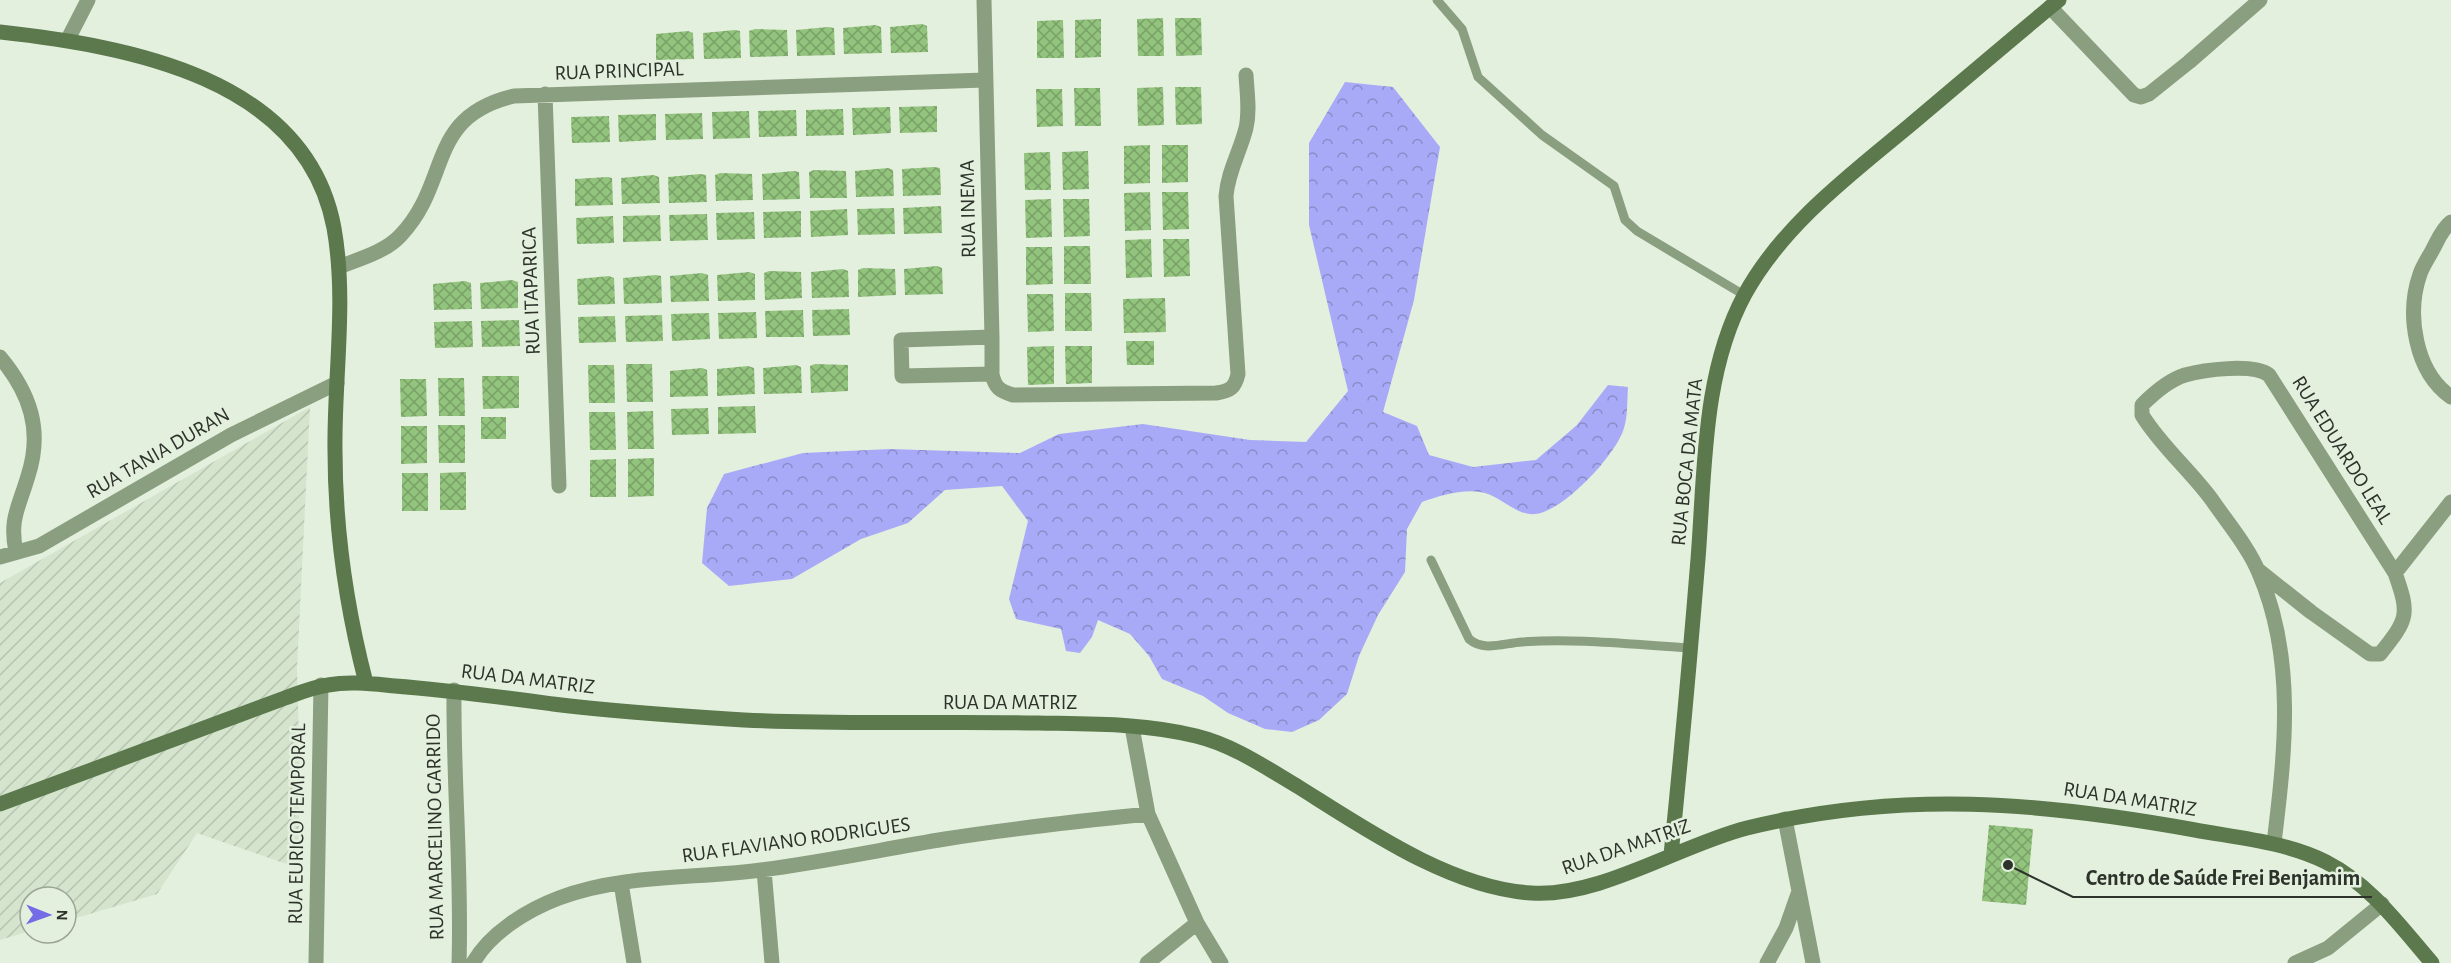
<svg xmlns="http://www.w3.org/2000/svg" width="2451" height="963" viewBox="0 0 2451 963" font-family="'Alegreya Sans',sans-serif">
<defs>
<pattern id="industrial-furrows" width="10" height="10" patternUnits="userSpaceOnUse" patternTransform="scale(1.5)"><rect width="10" height="10" fill="#d4e4cd"/><path d="M-1 1l2-2M0 10L10 0M9 11l2-2" fill="none" stroke="#b6c4b0"/></pattern>
<pattern id="forest-crowns" width="20" height="18" patternUnits="userSpaceOnUse" patternTransform="scale(1.5)"><rect width="20" height="18" fill="#a8aaf7"/><path d="M2 6a3 3 0 1 1 6 0M12 15a3 3 0 1 1 6 0" fill="none" stroke="#898bc8"/></pattern>
<pattern id="building-cross-hatch" width="8" height="8" patternUnits="userSpaceOnUse" patternTransform="scale(1.5)"><rect width="8" height="8" fill="#93c47d"/><path d="M0 0l8 8M0 8l8-8" fill="none" stroke="#78a067"/></pattern>
</defs>
<rect width="100%" height="100%" fill="#e4f0de"/>
<path fill="url(#industrial-furrows)" d="M 310,407 L 297,668 L 300,778 L 298,868 L 197,833 L 157,894 L 66,921 L 66,897 L 30,897 L 30,931 L 0,940 L 0,583 Z"/>
<path fill="url(#forest-crowns)" d="M 1345,82 L 1393,87 L 1440,147 L 1414,300 L 1383,412 L 1417,426 L 1429,455 L 1473,467 L 1536,460 L 1577,425 L 1608,385 L 1628,387 C 1627,400 1628,416 1624,428 C 1617,454 1563,512 1535,514 C 1515,516 1499,494 1480,492 C 1462,489 1439,496 1422,502 L 1407,529 L 1405,572 L 1378,615 L 1359,656 L 1347,694 L 1319,720 L 1292,732 L 1265,729 L 1228,713 L 1203,696 L 1162,679 L 1149,656 L 1130,634 L 1098,620 L 1092,637 L 1080,653 L 1066,651 L 1061,629 L 1016,619 L 1009,599 L 1028,521 L 1002,486 L 945,490 L 908,523 L 861,539 L 792,579 L 729,586 L 702,563 L 707,508 L 724,474 L 803,453 L 890,449 L 1020,453 L 1059,434 L 1143,424 L 1250,440 L 1306,442 L 1348,391 L 1309,225 L 1309,143 Z"/>
<path fill="url(#building-cross-hatch)" d="M 1163,18 L 1164,56 L 1138,56 L 1137,19 Z
M 1175,18 L 1201,18 L 1202,55 L 1176,56 Z
M 1101,19 L 1101,57 L 1075,58 L 1075,20 Z
M 1063,20 L 1064,58 L 1037,58 L 1037,21 Z
M 922,24 L 927,26 L 928,52 L 891,53 L 890,27 Z
M 875,25 L 881,27 L 882,53 L 844,54 L 843,28 Z
M 828,27 L 834,28 L 835,55 L 797,56 L 796,30 Z
M 755,29 L 787,30 L 788,56 L 750,57 L 749,31 Z
M 735,30 L 740,31 L 741,58 L 704,59 L 703,33 Z
M 688,31 L 693,33 L 694,59 L 656,60 L 656,34 Z
M 1163,87 L 1164,125 L 1138,126 L 1137,88 Z
M 1175,87 L 1201,87 L 1202,124 L 1176,125 Z
M 1074,88 L 1100,88 L 1101,126 L 1075,126 Z
M 1036,89 L 1062,89 L 1063,126 L 1037,127 Z
M 937,106 L 937,132 L 900,133 L 899,107 Z
M 890,107 L 891,133 L 853,135 L 852,108 Z
M 843,109 L 844,135 L 806,136 L 806,110 Z
M 796,110 L 797,136 L 759,137 L 758,111 Z
M 749,111 L 750,138 L 713,139 L 712,112 Z
M 702,113 L 703,139 L 666,140 L 665,114 Z
M 656,114 L 656,140 L 619,142 L 618,115 Z
M 609,116 L 610,142 L 572,143 L 571,117 Z
M 1150,145 L 1150,183 L 1124,184 L 1124,146 Z
M 1162,145 L 1188,145 L 1188,182 L 1162,183 Z
M 1088,151 L 1089,189 L 1063,190 L 1062,152 Z
M 1050,152 L 1051,190 L 1025,190 L 1024,153 Z
M 934,167 L 940,168 L 941,195 L 903,196 L 902,169 Z
M 888,168 L 893,170 L 894,196 L 856,197 L 855,171 Z
M 814,170 L 846,171 L 847,198 L 810,198 L 809,172 Z
M 794,171 L 799,172 L 800,199 L 763,200 L 762,174 Z
M 720,173 L 752,174 L 753,200 L 716,201 L 715,175 Z
M 700,174 L 706,175 L 707,202 L 669,203 L 668,177 Z
M 653,175 L 659,177 L 660,203 L 622,204 L 621,178 Z
M 607,177 L 612,178 L 613,205 L 575,206 L 575,179 Z
M 1150,192 L 1151,230 L 1125,231 L 1124,193 Z
M 1162,192 L 1188,192 L 1189,229 L 1163,230 Z
M 1051,199 L 1052,237 L 1026,238 L 1025,200 Z
M 1063,199 L 1089,199 L 1090,236 L 1064,237 Z
M 941,206 L 942,233 L 904,234 L 903,208 Z
M 894,208 L 895,234 L 858,235 L 857,209 Z
M 847,209 L 848,235 L 811,237 L 810,211 Z
M 801,211 L 801,237 L 764,238 L 763,212 Z
M 754,212 L 755,239 L 717,240 L 716,213 Z
M 707,214 L 708,240 L 670,241 L 669,215 Z
M 660,215 L 661,241 L 623,242 L 623,216 Z
M 613,216 L 614,243 L 577,244 L 576,218 Z
M 1151,239 L 1152,277 L 1126,278 L 1125,240 Z
M 1163,239 L 1189,239 L 1190,276 L 1164,277 Z
M 1064,246 L 1090,246 L 1091,284 L 1064,284 Z
M 1026,247 L 1052,247 L 1053,284 L 1026,285 Z
M 937,266 L 942,268 L 943,294 L 905,295 L 904,269 Z
M 863,268 L 895,269 L 896,295 L 858,297 L 858,270 Z
M 843,269 L 848,271 L 849,297 L 812,298 L 811,272 Z
M 769,271 L 801,272 L 802,298 L 765,300 L 764,273 Z
M 749,272 L 755,274 L 755,300 L 718,301 L 717,275 Z
M 702,273 L 708,275 L 709,301 L 671,302 L 670,276 Z
M 656,275 L 661,276 L 662,303 L 624,304 L 623,278 Z
M 609,276 L 614,278 L 615,304 L 578,305 L 577,279 Z
M 512,280 L 518,282 L 518,308 L 481,309 L 480,283 Z
M 465,281 L 471,283 L 472,309 L 434,310 L 433,284 Z
M 1065,293 L 1091,293 L 1092,331 L 1065,331 Z
M 1027,294 L 1053,294 L 1054,331 L 1028,332 Z
M 1165,298 L 1166,332 L 1124,333 L 1123,299 Z
M 849,309 L 850,335 L 813,336 L 812,310 Z
M 803,310 L 804,337 L 766,337 L 765,311 Z
M 756,312 L 757,338 L 719,339 L 718,313 Z
M 709,313 L 710,339 L 672,341 L 671,314 Z
M 662,315 L 663,341 L 626,342 L 625,316 Z
M 615,316 L 616,342 L 579,343 L 578,317 Z
M 519,320 L 520,346 L 482,347 L 481,321 Z
M 472,321 L 473,347 L 435,348 L 434,322 Z
M 1126,341 L 1154,341 L 1154,365 L 1127,365 Z
M 1054,346 L 1054,384 L 1028,385 L 1027,347 Z
M 1065,346 L 1092,346 L 1092,383 L 1066,384 Z
M 626,364 L 652,364 L 653,402 L 627,402 Z
M 815,364 L 848,365 L 848,391 L 811,393 L 810,366 Z
M 588,365 L 614,365 L 615,403 L 589,403 Z
M 796,365 L 801,367 L 802,393 L 764,394 L 763,368 Z
M 748,366 L 754,368 L 755,394 L 717,396 L 717,369 Z
M 702,368 L 707,370 L 708,396 L 670,397 L 670,371 Z
M 482,376 L 519,376 L 519,408 L 483,409 Z
M 438,378 L 464,378 L 465,416 L 439,416 Z
M 400,379 L 426,379 L 427,416 L 401,417 Z
M 755,406 L 756,433 L 718,434 L 718,407 Z
M 708,408 L 709,434 L 672,435 L 671,409 Z
M 653,411 L 654,449 L 628,449 L 627,412 Z
M 589,412 L 615,412 L 616,450 L 590,450 Z
M 481,417 L 506,417 L 506,439 L 481,439 Z
M 438,425 L 465,425 L 465,463 L 439,463 Z
M 401,426 L 427,426 L 427,463 L 401,464 Z
M 654,458 L 654,496 L 628,497 L 628,459 Z
M 616,459 L 616,497 L 590,497 L 590,460 Z
M 466,472 L 466,510 L 440,510 L 440,473 Z
M 402,473 L 428,473 L 428,511 L 402,511 Z
M 1989,825 L 2033,829 L 2026,905 L 1982,901 Z"/>
<g fill="none" stroke-linecap="round" stroke-linejoin="round">
<path stroke="#8a9f80" stroke-width="9" d="M 1437,0 L 1462,29 L 1478,77 L 1542,135 L 1614,186 L 1625,220 L 1637,231 L 1744,295
M 1431,560 L 1469,639 C 1484,652 1504,643 1522,642 C 1578,638 1635,645 1690,648"/>
<path stroke="#8a9f80" stroke-width="15" d="M 984,0 L 992,337 L 992,374 L 902,376 L 901,340 L 992,337
M 2050,7 L 2134,95 L 2141,97 L 2149,94 L 2189,62 L 2260,0
M 68,39 L 88,0
M 545,94 L 559,486
M 2451,222 C 2442,229 2438,240 2433,249 C 2429,257 2423,265 2420,274 C 2406,314 2415,372 2451,397
M 339,267 C 359,259 385,252 400,236 C 452,182 425,117 514,96 L 985,80
M 0,357 C 30,393 43,430 28,476 C 19,507 9,519 16,552
M 992,374 C 995,388 1000,391 1013,395 L 1216,393 C 1230,391 1235,388 1238,374 L 1226,196 C 1228,171 1240,152 1246,128 C 1250,111 1247,93 1246,75
M 0,557 L 39,546 L 231,435 L 337,383
M 2258,570 L 2311,612 L 2370,654 L 2380,654 C 2408,619 2410,615 2395,573 L 2269,375 C 2253,363 2203,370 2185,375 C 2169,380 2154,393 2142,405 L 2142,415 C 2161,446 2190,470 2212,500 C 2227,522 2249,548 2259,573 C 2296,659 2285,753 2274,843
M 2395,573 L 2451,502
M 454,690 C 453,781 462,872 459,963
M 1132,727 L 1148,814 L 1197,923 L 1221,963
M 1785,819 L 1813,963
M 764,870 L 772,963
M 621,883 L 634,963
M 316,963 L 321,685
M 473,963 C 490,933 527,910 559,898 C 622,874 694,879 761,870 C 823,862 884,849 945,839 C 1013,828 1080,821 1148,814
M 1147,963 L 1197,923
M 1767,963 L 1786,928 L 1798,894
M 2295,963 L 2328,948 L 2382,904"/>
<path stroke="#5b794d" stroke-width="15" d="M 0,32 C 127,46 306,77 334,228 C 347,301 334,377 335,450 C 335,531 346,606 366,683
M 0,804 L 285,698 C 299,693 313,687 328,685 C 350,681 373,684 395,686 C 448,690 500,697 553,704 C 616,712 680,716 744,720 C 842,725 940,721 1038,723 C 1090,724 1145,723 1196,736 C 1233,745 1265,767 1297,786 C 1364,828 1450,888 1531,893 C 1599,898 1680,845 1747,828 C 1901,790 2040,802 2195,830 C 2239,838 2286,842 2326,862 C 2371,885 2400,926 2432,963
M 1671,855 C 1681,756 1690,658 1698,559 C 1705,472 1702,373 1745,294 C 1783,225 1850,175 1909,126 C 1959,84 2009,41 2059,0"/>
</g>
<g text-anchor="middle" dominant-baseline="central" stroke-width="5" stroke-linejoin="round" paint-order="stroke">
<g font-size="21" fill="#2d322b" stroke="#e4f0de">
<text transform="translate(619 71) rotate(-2)">RUA PRINCIPAL</text>
<text transform="translate(968 209) rotate(-91)">RUA INEMA</text>
<text transform="translate(531 291) rotate(-92)">RUA ITAPARICA</text>
<text transform="translate(2342 450) rotate(58)">RUA EDUARDO LEAL</text>
<text transform="translate(158 453) rotate(-30)">RUA TANIA DURAN</text>
<text transform="translate(1687 462) rotate(-84)">RUA BOCA DA MATA</text>
<text transform="translate(528 679) rotate(7)">RUA DA MATRIZ</text>
<text x="1010" y="702">RUA DA MATRIZ</text>
<text transform="translate(2130 799) rotate(9)">RUA DA MATRIZ</text>
<text transform="translate(297 824) rotate(-89)">RUA EURICO TEMPORAL</text>
<text transform="translate(435 827) rotate(-91)">RUA MARCELINO GARRIDO</text>
<text transform="translate(796 840) rotate(-8)">RUA FLAVIANO RODRIGUES</text>
<text transform="translate(1626 847) rotate(-19)">RUA DA MATRIZ</text>
</g>
</g>
<path fill="none" stroke="#2d322b" stroke-width="2" d="M2008 865L2073 897H2372"/>
<circle fill="#2d322b" stroke="#e4f0de" stroke-width="2" cx="2008" cy="865" r="6"/>
<g font-size="22" text-anchor="middle" font-weight="bold" fill="#2d322b" stroke="#e4f0de" stroke-width="5" stroke-linejoin="round" paint-order="stroke">
<text x="2223" y="885">Centro de Saúde Frei Benjamim</text>
</g>
<g transform="translate(48 915) rotate(91)"><circle r="28" fill="#e4f0de" stroke="#9ba496" stroke-width="1.5"/>
<path d="M0-4.5L10 22L0 15L-10 22Z" fill="#746be6"/>
<text y="-9" font-size="16" font-weight="bold" text-anchor="middle" fill="#2d322b">N</text>
</g>
</svg>
